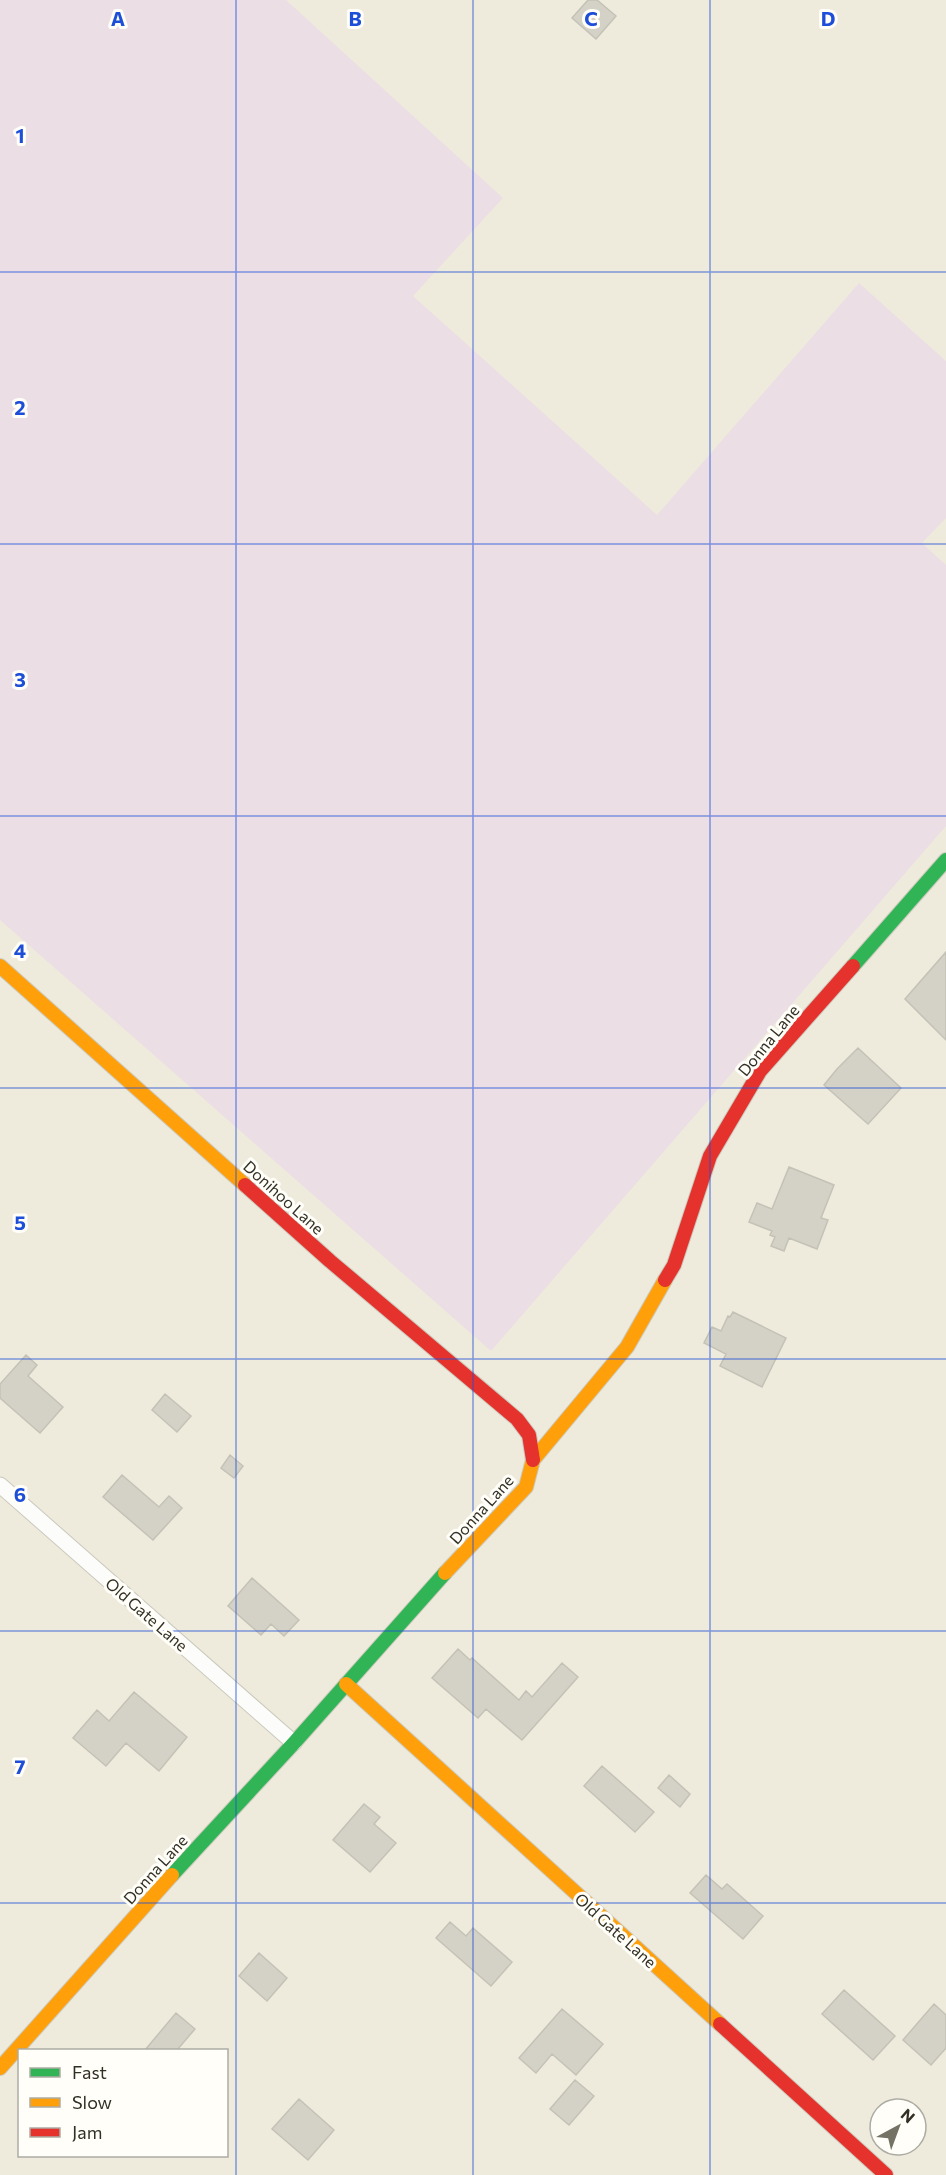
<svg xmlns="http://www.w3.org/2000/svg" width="946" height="2175" viewBox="0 0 946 2175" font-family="Commissioner,sans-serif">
<rect width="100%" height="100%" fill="#eeebdc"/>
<path fill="#ecdee5" d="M 0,0 L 286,0 L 503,198 L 413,296 L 657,515 L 859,283 L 946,361 L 946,518 L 922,543 L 946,565 L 946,826 L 491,1351 L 0,920 Z"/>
<path fill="#d4d2c6" stroke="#c4c2b6" stroke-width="1.5" d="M 588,0 L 597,0 L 616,16 L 596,39 L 572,18 Z
M 946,952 L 946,1040 L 905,999 Z
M 858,1048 L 901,1088 L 868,1124 L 824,1085 L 837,1069 Z
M 789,1167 L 834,1185 L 821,1218 L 828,1220 L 817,1249 L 789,1238 L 784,1251 L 771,1246 L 775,1237 L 770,1235 L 772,1231 L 749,1222 L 757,1203 L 772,1209 Z
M 733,1312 L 786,1338 L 762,1387 L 720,1366 L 726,1354 L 704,1343 L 712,1327 L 721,1331 L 728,1316 L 730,1317 Z
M 26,1355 L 37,1365 L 28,1376 L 63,1407 L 40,1433 L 0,1398 L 0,1384 Z
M 165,1394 L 191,1416 L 177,1432 L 152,1410 Z
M 230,1455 L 243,1466 L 234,1478 L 221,1468 Z
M 122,1475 L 159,1507 L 169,1496 L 182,1508 L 153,1540 L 103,1497 Z
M 252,1578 L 299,1620 L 284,1636 L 271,1624 L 261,1635 L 228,1606 Z
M 458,1649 L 470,1660 L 472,1658 L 519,1700 L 526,1691 L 532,1697 L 562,1663 L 578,1677 L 522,1740 L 486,1709 L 478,1718 L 432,1678 Z
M 134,1692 L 187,1737 L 159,1771 L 126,1743 L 106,1766 L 73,1738 L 97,1710 L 109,1721 Z
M 602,1766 L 654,1812 L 635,1832 L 584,1786 Z
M 669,1775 L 690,1794 L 680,1807 L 658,1788 Z
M 364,1804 L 380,1817 L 374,1824 L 396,1843 L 370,1872 L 333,1840 Z
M 706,1875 L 722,1889 L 727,1884 L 763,1916 L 743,1939 L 690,1893 Z
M 450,1922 L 466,1936 L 473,1928 L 512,1962 L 491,1986 L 436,1938 Z
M 259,1953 L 287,1978 L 267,2001 L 239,1976 Z
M 844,1990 L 895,2036 L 873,2060 L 822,2014 Z
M 934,2004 L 946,2015 L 946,2048 L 931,2065 L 903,2040 Z
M 562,2009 L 603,2044 L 576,2075 L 552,2054 L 536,2073 L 519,2058 Z
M 176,2013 L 195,2029 L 177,2050 L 145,2050 Z
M 575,2080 L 594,2096 L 569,2125 L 550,2109 Z
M 299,2099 L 334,2130 L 308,2160 L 272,2129 Z"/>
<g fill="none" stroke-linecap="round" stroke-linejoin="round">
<defs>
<path id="street" d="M 0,1485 L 294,1743"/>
<path id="fast" d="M 853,966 L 946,860
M 172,1875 L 294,1743 L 445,1573"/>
<path id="slow" d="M 0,966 L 245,1185
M 445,1573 L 526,1487 L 533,1460 L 627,1347 L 665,1280
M 346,1684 L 720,2024
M 0,2068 L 172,1875"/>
<path id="jam" d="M 245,1185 L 330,1261 L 517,1419 L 529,1435 L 533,1460
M 665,1280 L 674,1265 L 710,1156 L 760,1071 L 853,966
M 720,2024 L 886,2175"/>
</defs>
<use href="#street" stroke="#cbc9bd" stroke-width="17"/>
<use href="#fast" stroke="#cbc9bd" stroke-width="16"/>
<use href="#slow" stroke="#cbc9bd" stroke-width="16"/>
<use href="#jam" stroke="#cbc9bd" stroke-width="16"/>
<use href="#street" stroke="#fcfcfa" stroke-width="15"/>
<use href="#fast" stroke="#30b455" stroke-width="14"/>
<use href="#slow" stroke="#ff9f0a" stroke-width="14"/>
<use href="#jam" stroke="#e5322d" stroke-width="14"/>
</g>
<path fill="none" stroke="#1d4ed8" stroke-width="1.5" stroke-opacity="0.55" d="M 236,0 L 236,2175M 473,0 L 473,2175M 710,0 L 710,2175M 0,272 L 946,272M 0,544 L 946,544M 0,816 L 946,816M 0,1088 L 946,1088M 0,1359 L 946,1359M 0,1631 L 946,1631M 0,1903 L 946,1903"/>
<g text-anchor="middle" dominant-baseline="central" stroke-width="6" stroke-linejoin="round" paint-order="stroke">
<g font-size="16" fill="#323025" stroke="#fffef8">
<text transform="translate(768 1040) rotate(-51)">Donna Lane</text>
<text transform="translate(284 1197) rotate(42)">Donihoo Lane</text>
<text transform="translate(481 1509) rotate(-48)">Donna Lane</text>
<text transform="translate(147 1614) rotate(41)">Old Gate Lane</text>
<text transform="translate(155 1869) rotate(-48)">Donna Lane</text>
<text transform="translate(616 1930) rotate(42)">Old Gate Lane</text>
</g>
</g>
<g font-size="20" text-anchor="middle" font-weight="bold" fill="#1d4ed8" stroke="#fffef8" stroke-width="6" stroke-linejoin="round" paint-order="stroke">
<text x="118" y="26">A</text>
<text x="355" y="26">B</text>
<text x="591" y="26">C</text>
<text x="828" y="26">D</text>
<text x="20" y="143">1</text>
<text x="20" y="415">2</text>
<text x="20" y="687">3</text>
<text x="20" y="958">4</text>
<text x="20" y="1230">5</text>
<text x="20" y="1502">6</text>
<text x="20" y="1774">7</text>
</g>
<rect x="18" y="2049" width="210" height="108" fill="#fffef8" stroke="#adaca4" stroke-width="1.5"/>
<rect x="30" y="2068" width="30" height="9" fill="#30b455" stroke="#adaca4" stroke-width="1.5"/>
<text x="72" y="2079" font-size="18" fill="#323025">Fast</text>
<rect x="30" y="2098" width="30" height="9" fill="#ff9f0a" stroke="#adaca4" stroke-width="1.5"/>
<text x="72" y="2109" font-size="18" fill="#323025">Slow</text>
<rect x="30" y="2128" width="30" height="9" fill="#e5322d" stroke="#adaca4" stroke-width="1.5"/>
<text x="72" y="2139" font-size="18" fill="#323025">Jam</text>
<g transform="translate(898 2127) rotate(41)"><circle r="28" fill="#fffef8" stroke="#adaca4" stroke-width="1.5"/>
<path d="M0-4.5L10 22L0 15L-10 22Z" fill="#747165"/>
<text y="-9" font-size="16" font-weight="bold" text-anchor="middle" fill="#323025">N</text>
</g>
</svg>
